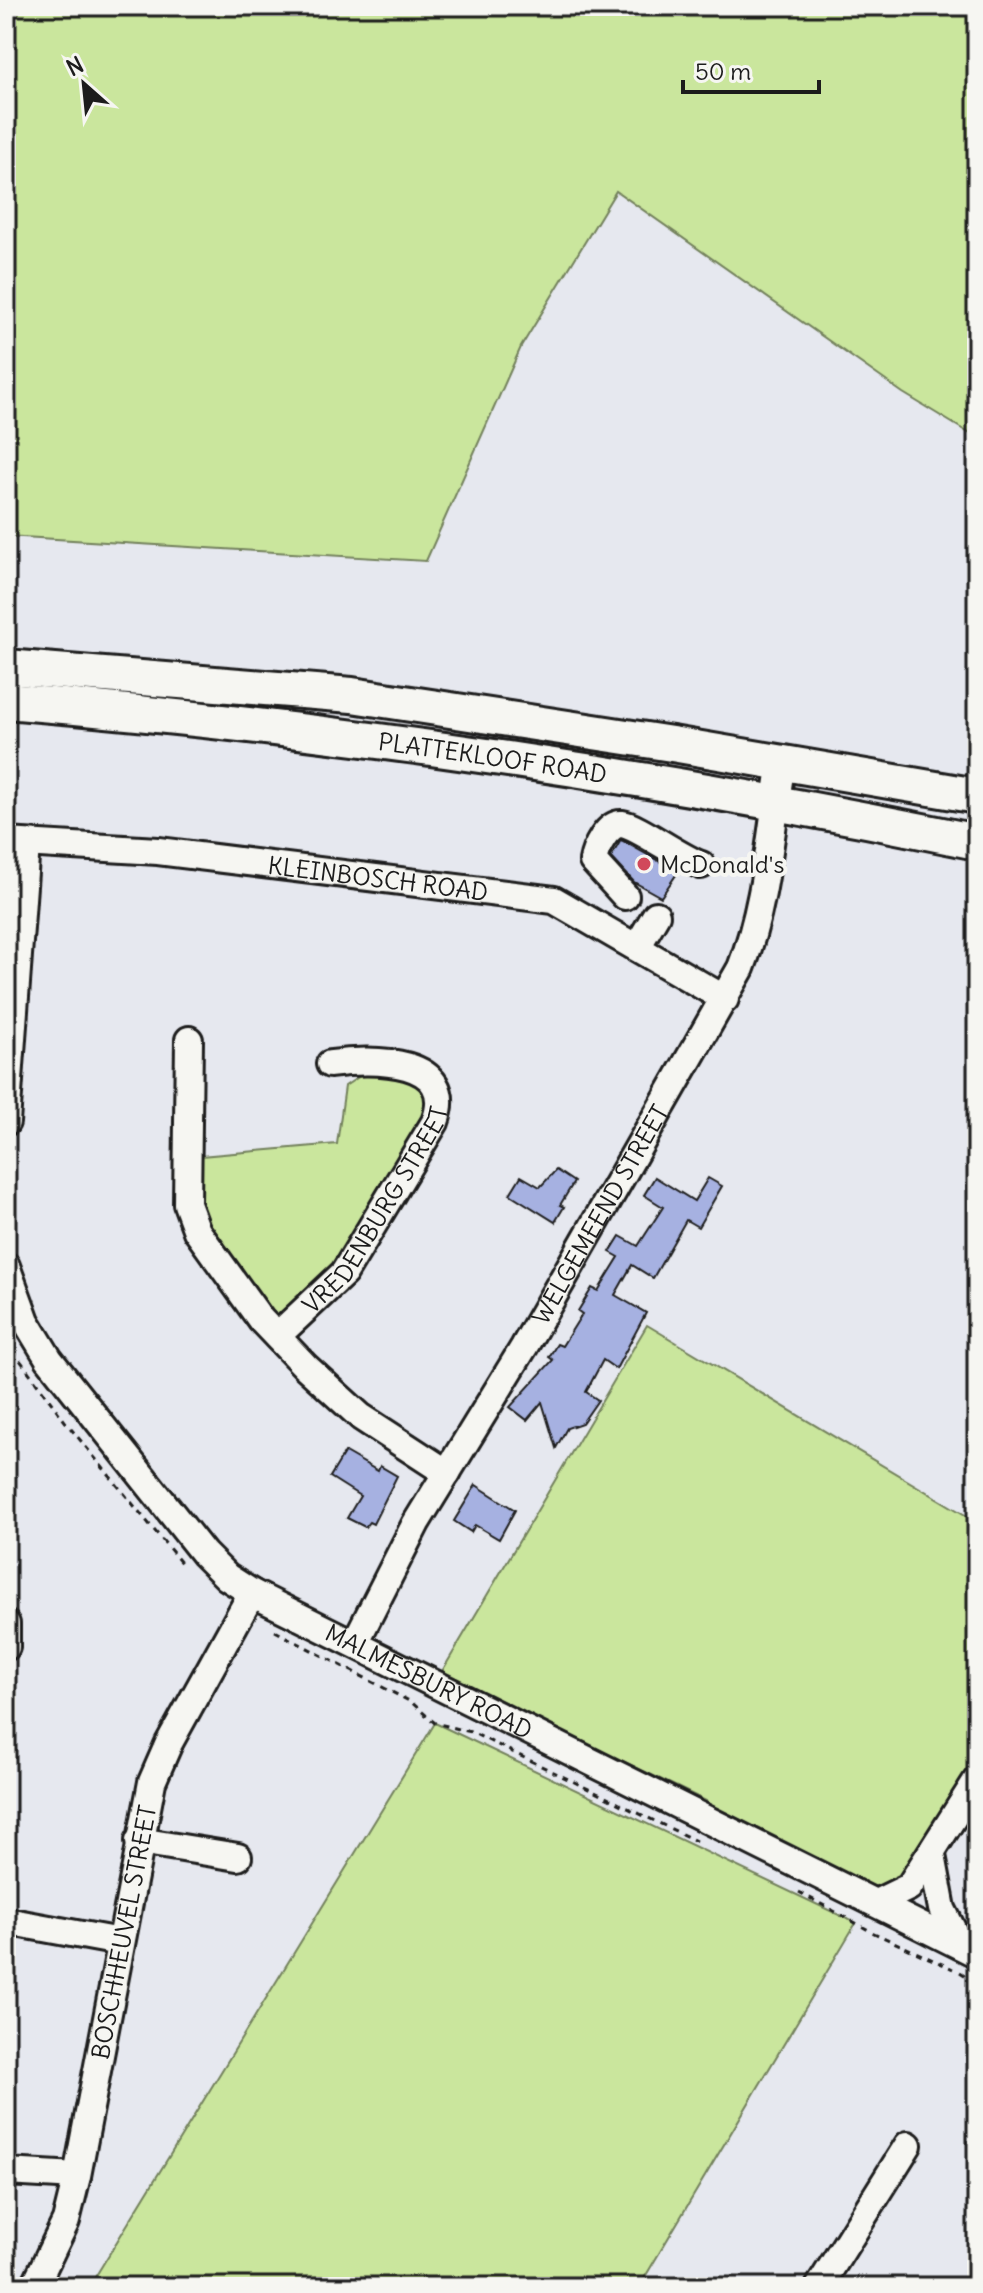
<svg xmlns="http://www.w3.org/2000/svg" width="983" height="2293" viewBox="0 0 983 2293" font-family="Delius,sans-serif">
<rect width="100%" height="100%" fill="#e6e8ef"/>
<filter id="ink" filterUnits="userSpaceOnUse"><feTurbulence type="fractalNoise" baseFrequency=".0125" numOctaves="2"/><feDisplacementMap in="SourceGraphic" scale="16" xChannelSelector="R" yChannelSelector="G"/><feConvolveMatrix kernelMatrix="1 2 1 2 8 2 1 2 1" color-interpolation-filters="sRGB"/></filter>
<g filter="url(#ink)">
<path fill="#cae69d" stroke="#73815c" stroke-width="2" d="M 6,6 L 977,6 L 977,438 L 903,393 L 616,191 L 521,347 L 426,561 L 6,536 Z
M 366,1072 L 418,1077 L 434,1109 L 341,1266 L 287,1317 L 270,1316 L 200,1208 L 201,1156 L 337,1144 L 345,1086 Z
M 647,1325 L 977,1522 L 977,1760 L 914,1868 L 885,1887 L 867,1886 L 709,1810 L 706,1801 L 621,1760 L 612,1763 L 438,1678 Z
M 435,1723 L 856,1923 L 639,2287 L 89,2287 Z"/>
<path fill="#a6b1e1" stroke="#1c1c1c" stroke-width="2" d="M 621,840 L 678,872 L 661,897 L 634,882 L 611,857 Z
M 556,1170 L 574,1182 L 560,1205 L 564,1207 L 555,1222 L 510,1194 L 521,1176 L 540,1187 Z
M 655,1177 L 694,1201 L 708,1178 L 722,1186 L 698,1227 L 686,1220 L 653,1278 L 632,1265 L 615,1295 L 646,1313 L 616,1369 L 603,1360 L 586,1392 L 598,1400 L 582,1423 L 567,1428 L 556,1448 L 542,1402 L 527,1420 L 510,1407 L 553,1360 L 549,1357 L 557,1344 L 562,1346 L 582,1314 L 578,1311 L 592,1288 L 598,1291 L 619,1257 L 610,1252 L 620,1236 L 638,1246 L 663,1207 L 644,1195 Z
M 345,1452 L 378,1471 L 380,1466 L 397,1476 L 373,1524 L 369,1522 L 365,1527 L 347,1518 L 360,1496 L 330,1477 Z
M 476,1485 L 515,1510 L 499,1539 L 475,1525 L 471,1532 L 454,1521 Z"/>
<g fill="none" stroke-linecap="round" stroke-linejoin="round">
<defs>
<g id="minor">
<path id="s1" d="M 6,842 L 158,851 L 554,900 L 725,999"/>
<path d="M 625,896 L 593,861 C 595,849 607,823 622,824 C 638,826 680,858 701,865"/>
<path d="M 637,947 L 656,915"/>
<path d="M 189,1040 L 187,1204 L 197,1231 L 261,1320 L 305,1366 L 361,1417 L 447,1473"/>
<path d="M 6,1122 L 26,844"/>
<path id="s2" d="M 6,1266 L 26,1321 L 49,1359 L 204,1554 L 227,1577 L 252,1593 L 977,1954"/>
<path id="s3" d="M 277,1336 L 344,1273 L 435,1122 C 459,1057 372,1058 330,1064"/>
<path d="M 6,1624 L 6,1647"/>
<path id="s4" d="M 355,1643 L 416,1523 L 524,1347 L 741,968 C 767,901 770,832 782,762"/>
<path d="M 139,1841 L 238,1857"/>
<path d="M 932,1855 L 942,1909 L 960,1945"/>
<path d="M 876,1903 L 909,1887 L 977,1780"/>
<path d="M 6,1921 L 120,1942"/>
<path d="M 6,2172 L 77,2176"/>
<path id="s5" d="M 34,2287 L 66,2221 L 77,2176 L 152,1782 L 169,1743 L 252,1593"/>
<path d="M 819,2287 L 908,2145"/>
</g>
<g id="major">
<path d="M 6,667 L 352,695 L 672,744 L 977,796"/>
<path id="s6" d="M 6,701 C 333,728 656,776 977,842"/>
</g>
</defs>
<use href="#minor" stroke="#1c1c1c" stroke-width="32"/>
<use href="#major" stroke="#1c1c1c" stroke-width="40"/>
<path stroke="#1c1c1c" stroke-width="3" stroke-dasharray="6 6" stroke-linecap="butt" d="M 6,1341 L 67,1424 L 182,1564
M 275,1631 L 411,1702 L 435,1723 L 471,1732 L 696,1841
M 799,1892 L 874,1933 L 953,1969
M 960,1972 L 977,1983"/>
<use href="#minor" stroke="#f6f6f2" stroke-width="26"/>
<use href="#major" stroke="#f6f6f2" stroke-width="34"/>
</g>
</g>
<circle fill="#d1495b" stroke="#f6f6f2" stroke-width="3" cx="644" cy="864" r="8"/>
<g text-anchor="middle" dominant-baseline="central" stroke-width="8" stroke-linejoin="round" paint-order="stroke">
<g font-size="24" fill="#1c1c1c" stroke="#f6f6f2">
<text stroke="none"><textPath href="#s6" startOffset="490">PLATTEKLOOF ROAD</textPath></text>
<text stroke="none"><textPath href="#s1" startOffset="374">KLEINBOSCH ROAD</textPath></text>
<text stroke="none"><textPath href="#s3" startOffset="162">VREDENBURG STREET</textPath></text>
<text stroke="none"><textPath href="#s4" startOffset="494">WELGEMEEND STREET</textPath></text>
<text stroke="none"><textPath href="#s2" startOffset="612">MALMESBURY ROAD</textPath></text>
<text stroke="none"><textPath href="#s5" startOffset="368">BOSCHHEUVEL STREET</textPath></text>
</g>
<g font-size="24" fill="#1c1c1c" stroke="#f6f6f2" text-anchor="start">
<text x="660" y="864">McDonald's</text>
</g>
</g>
<rect width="983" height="2293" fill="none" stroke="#f6f6f2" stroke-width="32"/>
<rect x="16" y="16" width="951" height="2261" fill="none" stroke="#1c1c1c" stroke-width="3" filter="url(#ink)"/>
<g transform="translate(84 84) rotate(333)" stroke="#f6f6f2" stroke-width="6" paint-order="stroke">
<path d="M0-6L14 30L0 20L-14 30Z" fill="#1c1c1c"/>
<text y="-12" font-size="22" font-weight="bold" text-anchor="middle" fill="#1c1c1c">N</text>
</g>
<path d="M683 80v12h136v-12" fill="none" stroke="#1c1c1c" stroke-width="4"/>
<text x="695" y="80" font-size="24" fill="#1c1c1c" stroke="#f6f6f2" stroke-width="6" paint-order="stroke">50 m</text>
</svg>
